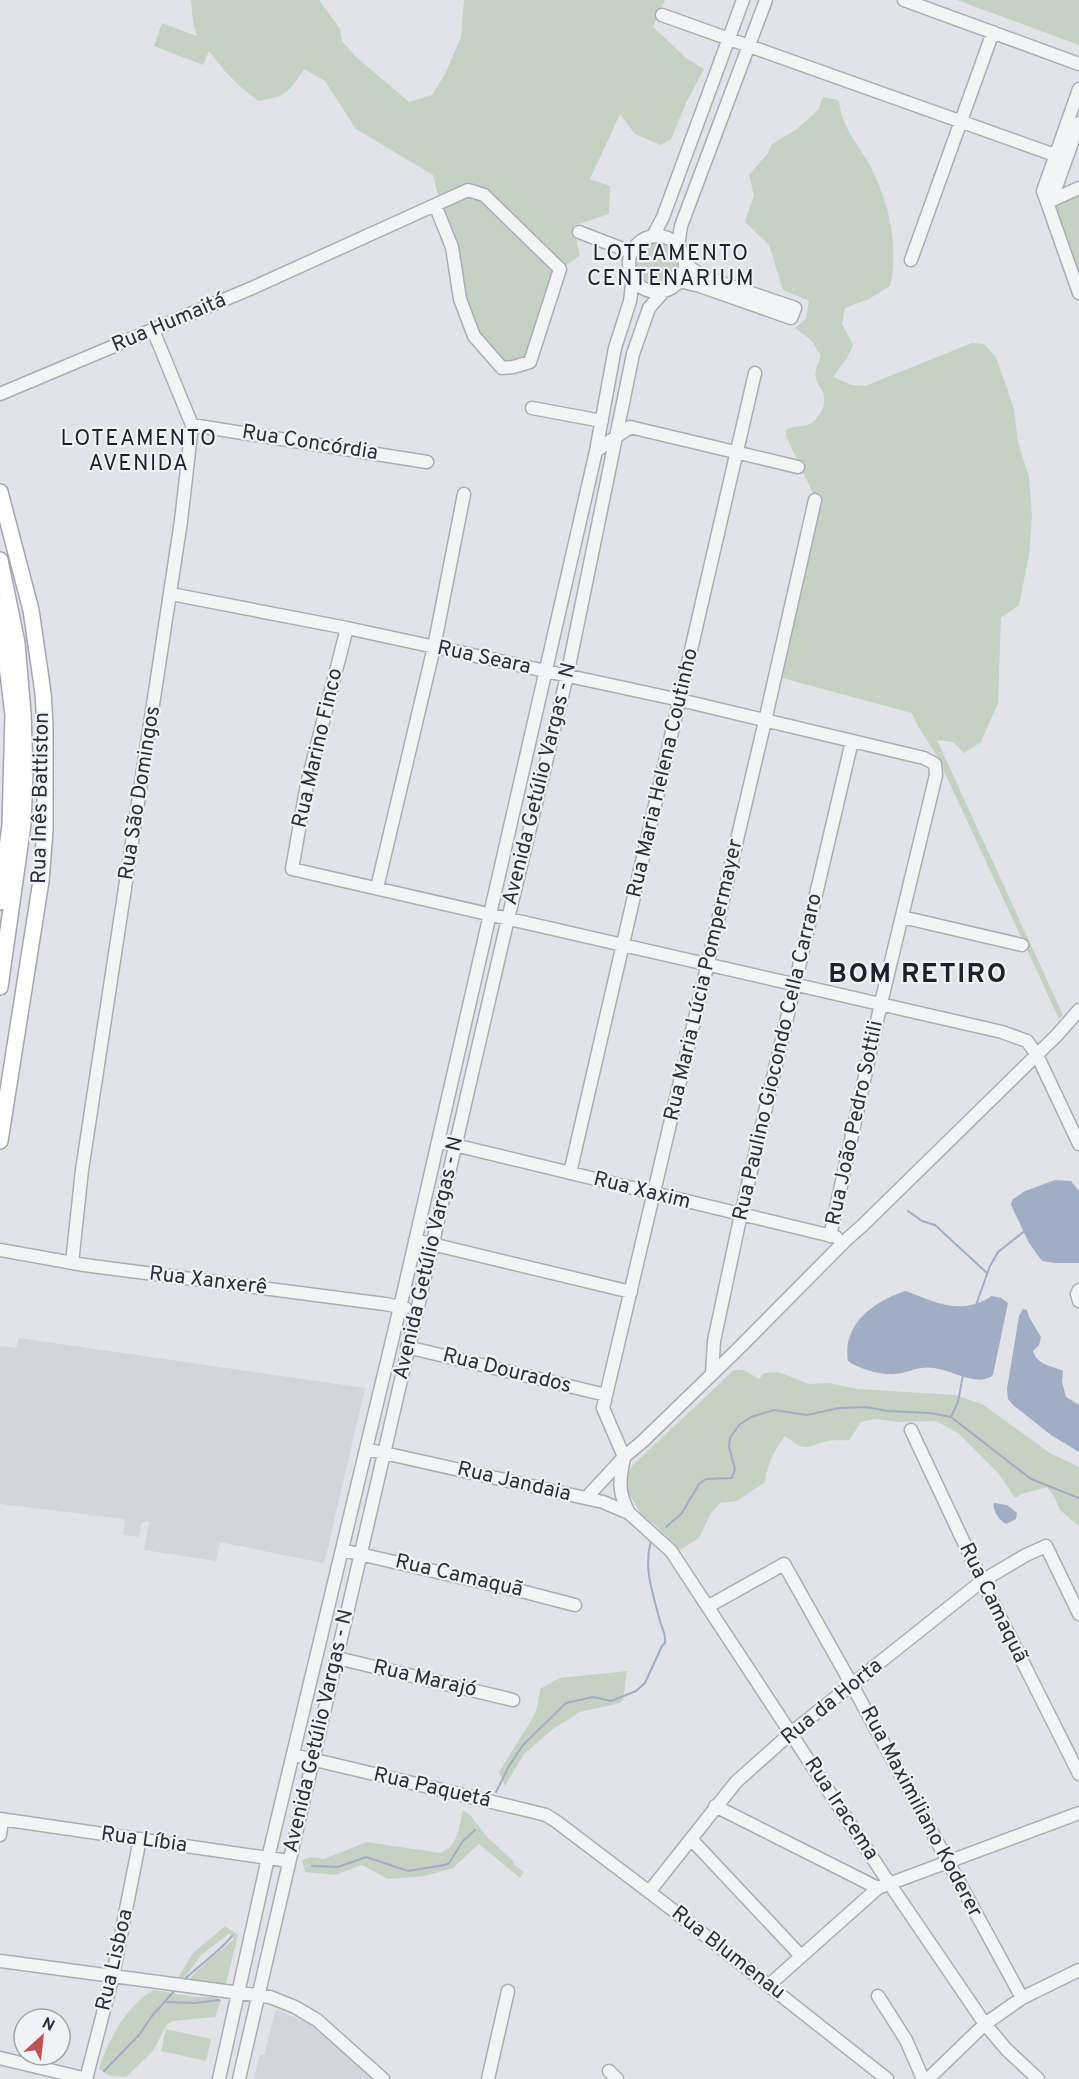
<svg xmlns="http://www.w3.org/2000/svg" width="1079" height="2079" viewBox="0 0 1079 2079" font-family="Overpass,sans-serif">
<rect width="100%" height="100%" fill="#e1e3e8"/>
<path fill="#d3d5dc" d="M 19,1338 L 365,1388 L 326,1556 L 323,1563 L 220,1542 L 216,1561 L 144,1550 L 149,1522 L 142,1522 L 139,1537 L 123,1535 L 125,1519 L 0,1504 L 0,1346 L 16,1348 Z
M 276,2009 L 310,2024 L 376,2079 L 254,2079 L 260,2054 L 264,2055 Z"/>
<path fill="#c5d1c3" d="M 191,0 L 319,0 L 340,29 L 342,41 L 355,56 L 409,102 L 432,95 L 445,74 L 461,37 L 464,0 L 665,0 L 653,27 L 686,58 L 704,69 L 686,103 L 671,139 L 661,145 L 635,134 L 620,114 L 590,179 L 610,186 L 609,214 L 573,226 L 580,256 L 560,269 L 530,362 L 502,368 L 474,336 L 433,175 L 356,129 L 325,81 L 304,69 C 289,92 287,96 259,101 C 238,87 224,71 209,51 L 203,65 L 154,46 L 162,23 L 197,36 L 193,23 Z
M 957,0 L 1079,0 L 1079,45 Z
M 823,97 L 838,100 C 841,109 842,118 846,126 C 854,143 867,157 874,174 C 890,207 899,250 890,286 L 869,299 L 845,308 L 842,324 L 853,345 L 847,358 L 833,377 L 852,385 L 865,386 L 972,343 L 984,344 L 996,357 L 1014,409 L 1018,442 L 1029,477 L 1032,517 L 1029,555 L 1019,605 L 1001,618 L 998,703 L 981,742 L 964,753 L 953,742 L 937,740 L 1063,1015 L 1059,1019 L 937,756 L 919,728 L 912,713 L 782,678 L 820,508 L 786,436 L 786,430 C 795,424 804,429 813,422 C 821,415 827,403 823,392 C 821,388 817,384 816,379 C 814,371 818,363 821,356 L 812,341 L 795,328 L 806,319 L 809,301 L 783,290 L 769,245 L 745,222 L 754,195 L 749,175 L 768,153 L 772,144 L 797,129 L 819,109 Z
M 1079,188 L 1079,293 L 1048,202 Z
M636 264a21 21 0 1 1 42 0a21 21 0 1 1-42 0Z
M 734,1370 L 744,1370 L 759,1379 L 764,1373 L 778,1372 L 809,1384 L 829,1383 L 858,1389 L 955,1395 L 982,1404 L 1050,1453 L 1079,1467 L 1079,1526 L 1060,1510 L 1054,1496 L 1047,1487 L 1022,1494 L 1015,1498 L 998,1473 L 958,1433 L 936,1421 L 899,1422 L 875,1419 L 861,1422 L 849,1440 C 841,1441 832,1439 824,1442 C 802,1449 804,1450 785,1436 C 775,1448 766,1467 765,1482 L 737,1501 L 720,1503 L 711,1513 L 699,1538 L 680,1550 L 655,1525 L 642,1516 L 626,1488 L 625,1477 L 633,1465 Z
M 627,1671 L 623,1700 L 620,1703 L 580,1712 L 553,1729 L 524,1754 L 505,1786 L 499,1772 L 532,1719 L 537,1708 L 540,1689 L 559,1678 Z
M 463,1810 L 471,1816 L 487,1837 L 514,1862 L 513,1864 L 524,1872 L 520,1878 L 479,1844 L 480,1843 L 453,1868 L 425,1876 L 388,1879 L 362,1865 L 335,1875 L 305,1872 L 302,1860 L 311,1857 L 324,1859 L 367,1842 L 440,1853 C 458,1848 459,1826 463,1810 Z
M 225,1926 L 238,1935 L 226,1983 L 222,1985 L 189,1980 C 202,1964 218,1954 233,1940 L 234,1939 L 230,1933 L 201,1955 L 185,1977 L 177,1979 L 193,1953 Z
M 154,1990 L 195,1997 L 216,1997 L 221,2000 L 215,2017 L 173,2021 L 167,2024 L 153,2051 L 126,2077 L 110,2076 L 99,2069 C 108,2041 126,2005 154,1990 Z
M 166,2029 L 211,2039 L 206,2061 L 161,2051 Z"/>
<path fill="#a0adc4" d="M 1055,1180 L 1071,1181 L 1079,1191 L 1079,1263 L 1055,1263 L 1042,1261 L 1029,1243 L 1011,1205 L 1012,1200 L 1025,1191 Z
M 906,1291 C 937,1303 961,1316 992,1296 L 1001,1298 L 1008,1303 L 993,1375 C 978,1388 952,1370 934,1368 C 923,1366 913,1370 902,1373 C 887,1377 860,1370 848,1361 C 842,1324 874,1301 906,1291 Z
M 1023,1309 L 1027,1310 L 1029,1317 L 1041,1337 L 1039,1345 L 1033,1351 C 1038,1366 1051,1365 1063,1371 L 1062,1382 L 1066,1397 L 1079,1405 L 1079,1452 L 1051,1435 L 1013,1405 L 1008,1399 L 1007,1389 L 1019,1316 Z
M 994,1503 L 1007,1505 L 1017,1513 L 1016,1519 L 1006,1524 C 999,1521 992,1509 994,1503 Z"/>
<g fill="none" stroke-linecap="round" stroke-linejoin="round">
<path stroke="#a0adc4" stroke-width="2" d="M 908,1211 L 922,1221 L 935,1225 L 987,1273
M 976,1305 L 990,1266 L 998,1252 L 1026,1230
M 951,1417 L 958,1402 L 963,1375
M 666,1527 L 682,1513 L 699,1484 L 706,1479 L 732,1478 L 735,1469 L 729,1447 L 730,1438 L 739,1425 L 751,1417 L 774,1410 L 807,1415 L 839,1408 L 867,1407 L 887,1411 L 930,1413 L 951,1417 L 1031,1479 L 1079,1498
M 496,1792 L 509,1766 L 523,1745 L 566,1703 L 593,1697 L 611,1701 L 636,1691 L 645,1683 L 662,1646 L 665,1643 C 666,1632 662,1630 660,1621 C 653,1594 643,1568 651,1541
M 312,1866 L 338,1867 L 366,1857 L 408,1871 L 445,1865 L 449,1863 L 463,1841 L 475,1830
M 186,1978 C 201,1964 219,1952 232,1936
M 166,2002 L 195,2003 L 219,2000
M 104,2071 L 139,2035 L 152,2016 L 176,1989"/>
<defs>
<path id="minor" d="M 904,0 L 1079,64
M 662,15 L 1066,159
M 1079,89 L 1043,191 L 1079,293
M 1048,202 L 1055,190 L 1079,123
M 1048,202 L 1079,188
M 579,232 L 631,252
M 653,236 L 663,217 L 743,0
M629 264a28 28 0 1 1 56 0a28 28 0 1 1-56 0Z
M 678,246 L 681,226 L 766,0
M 911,260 L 993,32
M 679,281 L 700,286 L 791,318 L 795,308 L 702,276 L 685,264
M 0,394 L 252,288 L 468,190 L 484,195 L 560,269 L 530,362 L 513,367 L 502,368 L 474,336 L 460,299 L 452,247 L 435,205
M 532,408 L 602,421
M 192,425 L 427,462
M 596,451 L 630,427 L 798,467
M 171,594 L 347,628 L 680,700 L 924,758 L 935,764 L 936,775 L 881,1003 L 830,1236
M 347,628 L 307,784 L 292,869 L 1002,1032 L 1027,1041 L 1037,1055 L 1079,1144
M 377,888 L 434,647 L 464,494
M 902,917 L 1022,945
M 438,1141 L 836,1237
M 570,1173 L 755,373
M 415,1240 L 631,1292
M 0,1250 L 84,1265 L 385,1304 L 405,1308
M 72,1263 L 82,1170 L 181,521 L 192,425 L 153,330
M 1079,1290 L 1077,1294 L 1079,1301
M 407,1347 L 606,1395
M 712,1374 L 714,1341 L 741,1214 L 852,741
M 911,1430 L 982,1581 L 1079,1774
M 366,1449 L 603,1502 L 629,1513 L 671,1551 L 889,1883 L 985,2024 L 1006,2049 L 1038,2079
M 624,1457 L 603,1408 L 765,721 L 815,500
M 624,1458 C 619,1481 618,1492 629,1513
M 586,1498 L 624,1457 L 643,1441 L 737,1350 L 846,1240 L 863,1225 L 1057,1035 L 1079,1010
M 342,1550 L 521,1591 L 575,1605
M 709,1606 L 784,1564 L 852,1685 L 1022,1998
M 337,1658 L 513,1700
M 294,1755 L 530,1811 L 546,1815 L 557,1822 L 669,1907 L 887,2079
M 715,1806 L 878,1888
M 0,1819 L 289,1861
M 0,1835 L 2,1820
M 691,1839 L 801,1956
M 649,1892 L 736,1782 L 791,1733 L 982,1581 L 1026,1555 L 1046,1546 L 1079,1614
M 0,1961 L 270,1997 L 295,2007 L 317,2020 L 383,2079
M 769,1985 L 878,1888 L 1079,1813
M 878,1996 L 906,2040 L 923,2079
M 0,2058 L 87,2079
M 609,2071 L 617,2079
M 86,2079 L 113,1975 L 140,1839
M 219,2079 L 268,1858 L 401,1303 L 596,451 L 615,348 L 630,301 L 633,278
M 239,2079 L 506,927 L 567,676 L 633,354 L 649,308 L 664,291
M 488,2079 L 508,1991
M 928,2079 L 985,2024 L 1022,1998 L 1079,1970"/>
<path id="major" d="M 0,492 L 31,610 L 43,693 L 45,725 L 45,830 L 41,881 L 0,1141
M 0,560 L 17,643 L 23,713 L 25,773 L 23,824 L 0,987
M 0,607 L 13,715 L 10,825 L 0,902"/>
</defs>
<use href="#minor" stroke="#aaadb5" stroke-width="15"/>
<use href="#major" stroke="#a1a6b2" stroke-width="18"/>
<use href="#minor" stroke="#f3f4f6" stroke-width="12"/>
<use href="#major" stroke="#fff" stroke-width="15"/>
</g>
<g text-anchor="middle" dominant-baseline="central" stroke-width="4.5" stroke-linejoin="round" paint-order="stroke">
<g font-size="21" fill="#2b2f3d" stroke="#f0f2f5">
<text transform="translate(169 323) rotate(-23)">Rua Humaitá</text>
<text transform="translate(310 443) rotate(9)">Rua Concórdia</text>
<text transform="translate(484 658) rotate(12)">Rua Seara</text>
<text transform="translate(318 748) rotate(-77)">Rua Marino Finco</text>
<text transform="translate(663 773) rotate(-77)">Rua Maria Helena Coutinho</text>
<text transform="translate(540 784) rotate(-76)">Avenida Getúlio Vargas - N</text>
<text transform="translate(140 793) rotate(-81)">Rua São Domingos</text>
<text transform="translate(41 798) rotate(-89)">Rua Inês Battiston</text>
<text transform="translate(704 980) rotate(-77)">Rua Maria Lúcia Pompermayer</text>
<text transform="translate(778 1057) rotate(-77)">Rua Paulino Giocondo Cella Carraro</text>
<text transform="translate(855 1123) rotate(-78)">Rua João Pedro Sottili</text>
<text transform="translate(642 1191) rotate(14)">Rua Xaxim</text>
<text transform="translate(429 1258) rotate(-77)">Avenida Getúlio Vargas - N</text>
<text transform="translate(208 1281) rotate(7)">Rua Xanxerê</text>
<text transform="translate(507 1371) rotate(14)">Rua Dourados</text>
<text transform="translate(514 1482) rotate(13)">Rua Jandaia</text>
<text transform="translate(459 1576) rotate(13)">Rua Camaquã</text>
<text transform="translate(993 1603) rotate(64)">Rua Camaquã</text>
<text transform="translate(425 1679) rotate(13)">Rua Marajó</text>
<text transform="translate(832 1702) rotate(-39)">Rua da Horta</text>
<text transform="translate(319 1731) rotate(-77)">Avenida Getúlio Vargas - N</text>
<text transform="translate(432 1788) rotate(13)">Rua Paquetá</text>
<text transform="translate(841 1809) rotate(57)">Rua Iracema</text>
<text transform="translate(921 1812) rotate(62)">Rua Maximiliano Koderer</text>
<text transform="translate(144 1840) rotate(8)">Rua Líbia</text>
<text transform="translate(728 1953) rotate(38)">Rua Blumenau</text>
<text transform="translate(115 1960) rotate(-77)">Rua Lisboa</text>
</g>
<g font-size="22" letter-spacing="1.5" fill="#1d212e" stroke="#f0f2f5">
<text x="671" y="254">LOTEAMENTO<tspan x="671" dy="25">CENTENARIUM</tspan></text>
<text x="139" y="439">LOTEAMENTO<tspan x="139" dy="25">AVENIDA</tspan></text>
</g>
<g font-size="27" font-weight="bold" letter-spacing="1.5" fill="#1d212e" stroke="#f0f2f5">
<text x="918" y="975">BOM RETIRO</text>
</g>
</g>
<g transform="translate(42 2037) rotate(27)"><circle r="28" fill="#f0f2f5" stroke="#a1a4ab" stroke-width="1.5"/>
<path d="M0-4.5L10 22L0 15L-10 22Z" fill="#bf5457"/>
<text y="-9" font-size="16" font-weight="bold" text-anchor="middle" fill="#2b2f3d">N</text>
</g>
</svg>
